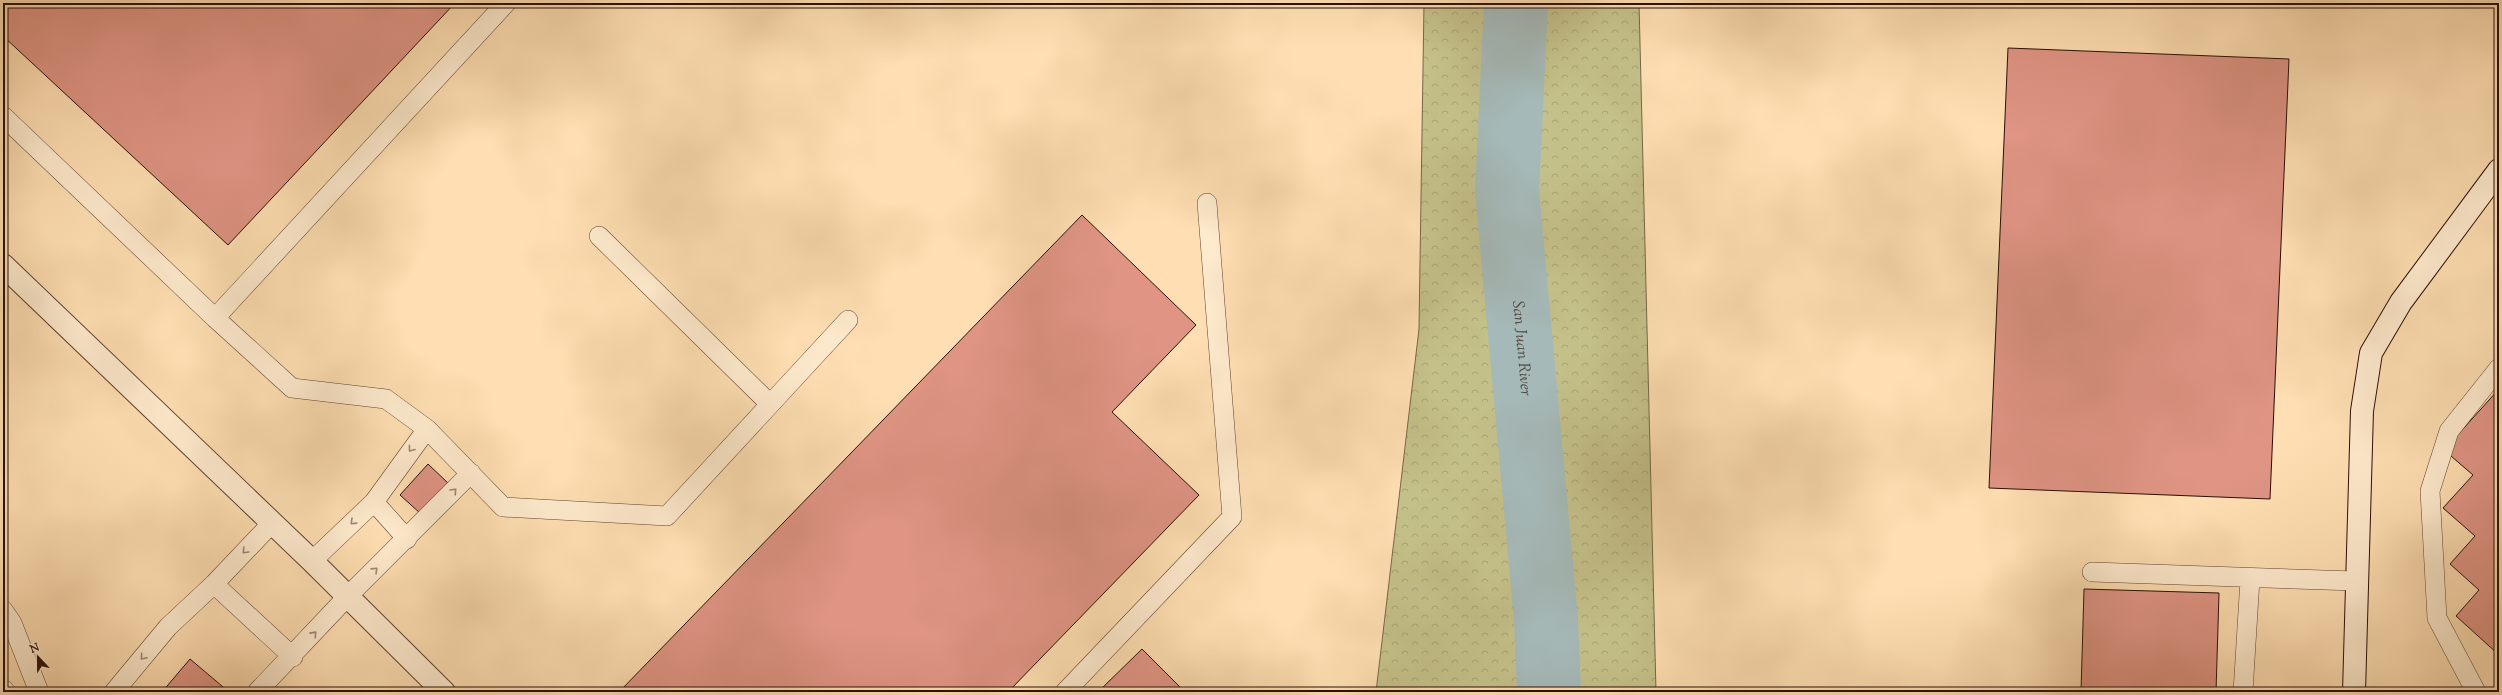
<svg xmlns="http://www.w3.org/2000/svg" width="2502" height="695" viewBox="0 0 2502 695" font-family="'Sorts Mill Goudy',serif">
<defs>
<pattern id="forest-crowns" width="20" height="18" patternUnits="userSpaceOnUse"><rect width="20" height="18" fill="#c4c089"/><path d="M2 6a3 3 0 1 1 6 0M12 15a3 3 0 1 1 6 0" fill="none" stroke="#a8a475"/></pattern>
</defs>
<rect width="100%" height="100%" fill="#fedeb2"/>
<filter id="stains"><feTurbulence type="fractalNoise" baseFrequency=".005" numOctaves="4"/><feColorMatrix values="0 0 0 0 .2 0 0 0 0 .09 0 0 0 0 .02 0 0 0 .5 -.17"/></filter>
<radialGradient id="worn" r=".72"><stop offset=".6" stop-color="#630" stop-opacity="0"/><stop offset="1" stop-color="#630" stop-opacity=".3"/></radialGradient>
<path fill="url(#forest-crowns)" stroke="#766846" d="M 1424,3 L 1639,3 L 1656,692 L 1376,692 L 1419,329 Z"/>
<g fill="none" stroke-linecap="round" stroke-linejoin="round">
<path stroke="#a5b9b8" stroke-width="64" id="s1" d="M 1516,3 L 1507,191 L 1546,620 L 1549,692"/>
</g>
<path fill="#df9484" stroke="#290f04" d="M 3,3 L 455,3 L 228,245 L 3,36 Z
M 2008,48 L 2289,59 L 2270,499 L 1989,488 Z
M 1082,215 L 1196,325 L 1112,412 L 1199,495 L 1008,692 L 619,692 Z
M 2499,389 L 2499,655 L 2456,616 L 2479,590 L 2450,564 L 2475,536 L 2443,508 L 2473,475 L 2444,450 Z
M 428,464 L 449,484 L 421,514 L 400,495 Z
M 2084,589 L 2219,593 L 2216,692 L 2081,692 Z
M 1142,649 L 1185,692 L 1098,692 Z
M 190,659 L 229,692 L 162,692 Z
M 2499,682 L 2499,692 L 2490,692 Z"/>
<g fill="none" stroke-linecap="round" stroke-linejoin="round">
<defs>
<path id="lane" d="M 3,116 L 215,318 L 292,388 L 386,399 L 427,429 L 503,507 L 667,516 L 848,320
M 599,236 L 770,404
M 215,318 L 506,3
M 374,502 L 407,539
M 312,561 L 374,502 L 427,429
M 2092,572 L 2355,581
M 214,584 L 293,657
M 3,610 L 12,623 L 39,692
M 3,689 L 6,692
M 114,692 L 168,627 L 214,584 L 272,523
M 257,692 L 347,597 L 471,473
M 1065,692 L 1232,517 L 1207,203
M 2243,692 L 2250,579
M 2476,692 L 2437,618 L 2430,491 L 2449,431 L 2499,368"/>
<path id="street" d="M 3,265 L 312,561 L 444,692"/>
<path id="secondary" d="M 2354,692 L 2362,411 L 2371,353 L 2401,302 L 2499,170"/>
</defs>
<use href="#lane" stroke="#5e4330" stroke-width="20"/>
<use href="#street" stroke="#5e4330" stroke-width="24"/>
<use href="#secondary" stroke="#290f04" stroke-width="24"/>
<use href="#lane" stroke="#feeacd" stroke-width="19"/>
<use href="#street" stroke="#feeacd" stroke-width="22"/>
<use href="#secondary" stroke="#feeacd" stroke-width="22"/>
</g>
<defs><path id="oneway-chevron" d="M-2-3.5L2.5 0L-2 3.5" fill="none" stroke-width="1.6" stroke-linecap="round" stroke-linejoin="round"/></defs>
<g stroke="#9e8773">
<use href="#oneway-chevron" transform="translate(411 449) rotate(127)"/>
<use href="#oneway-chevron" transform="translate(454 491) rotate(-47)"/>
<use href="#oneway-chevron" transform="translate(353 522) rotate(136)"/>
<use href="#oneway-chevron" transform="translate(245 551) rotate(134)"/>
<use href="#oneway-chevron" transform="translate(375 570) rotate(-44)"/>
<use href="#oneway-chevron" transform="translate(314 634) rotate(-48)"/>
<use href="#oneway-chevron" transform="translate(143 657) rotate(130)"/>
</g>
<g text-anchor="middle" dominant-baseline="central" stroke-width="3" stroke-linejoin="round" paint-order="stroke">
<g font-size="16" font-style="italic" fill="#544a43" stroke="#feeacd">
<text stroke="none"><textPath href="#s1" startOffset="346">San Juan River</textPath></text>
</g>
</g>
<rect width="2502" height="695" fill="none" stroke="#fedeb2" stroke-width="16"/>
<rect x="4" y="4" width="2494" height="687" fill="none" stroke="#290f04" stroke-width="2"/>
<rect x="8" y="8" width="2486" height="679" fill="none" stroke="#290f04"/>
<g transform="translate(38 657) rotate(338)" stroke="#feeacd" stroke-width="3" paint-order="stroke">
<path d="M0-3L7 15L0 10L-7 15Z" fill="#290f04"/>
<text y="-6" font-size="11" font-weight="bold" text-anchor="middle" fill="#290f04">N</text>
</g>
<rect width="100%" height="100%" filter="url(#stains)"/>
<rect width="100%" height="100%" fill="url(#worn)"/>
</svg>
